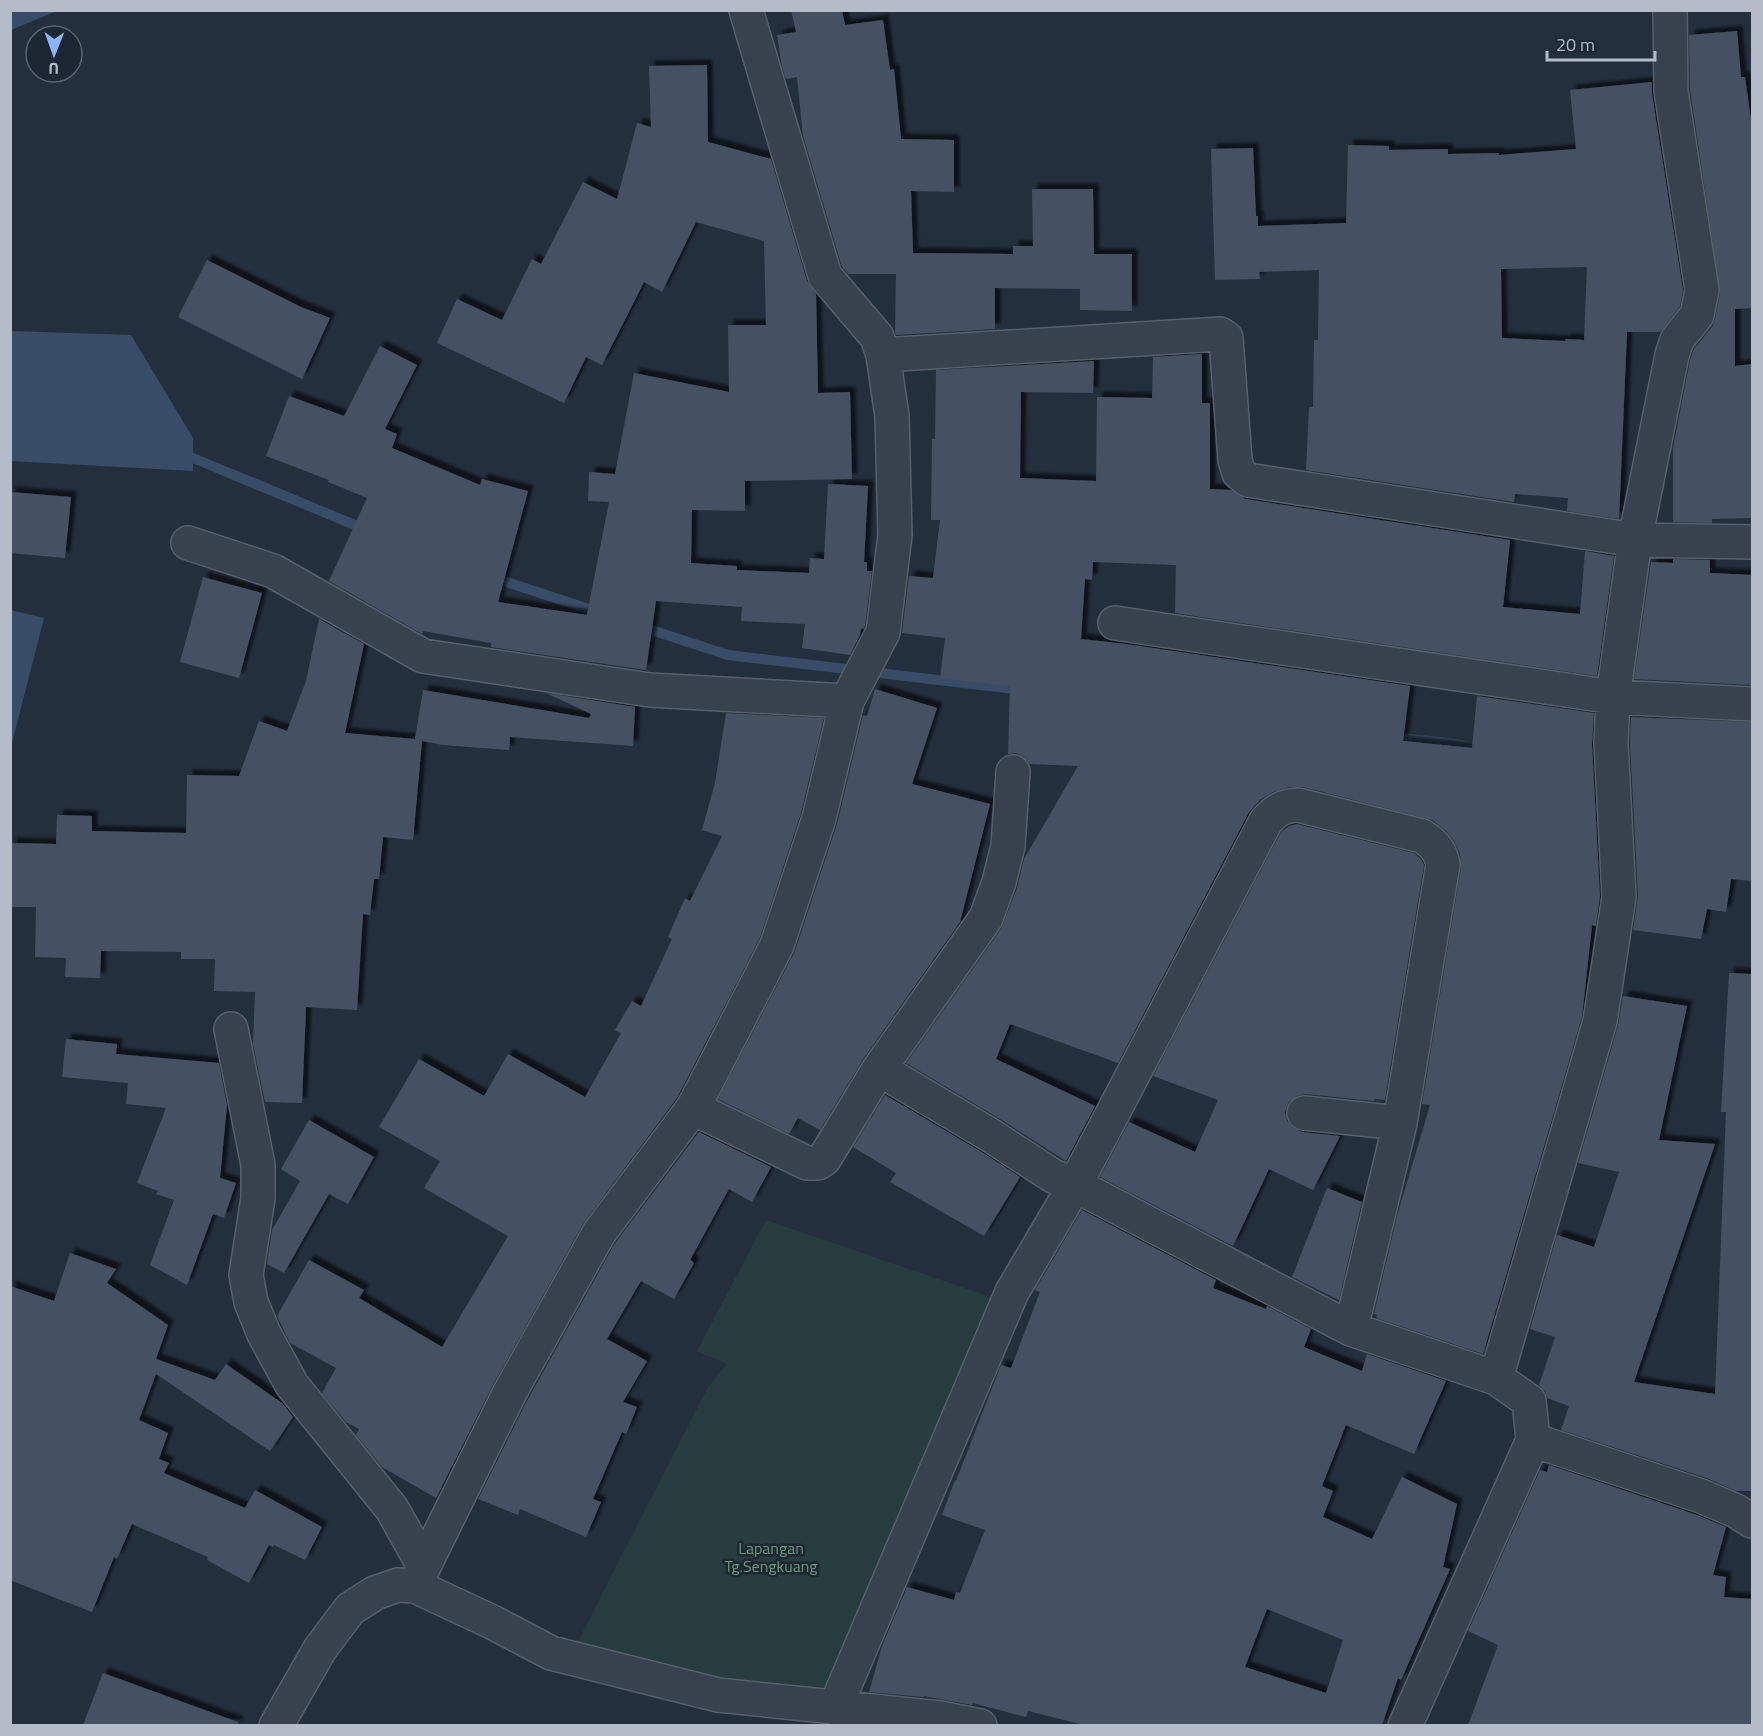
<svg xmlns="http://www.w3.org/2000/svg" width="1763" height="1736" viewBox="0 0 1763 1736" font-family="'Titillium Web',sans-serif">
<defs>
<filter id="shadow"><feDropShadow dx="5.5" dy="-5.5" stdDeviation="1.5" flood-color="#0009"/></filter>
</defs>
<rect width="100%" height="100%" fill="#242f3e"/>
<path fill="#263c3f" d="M 766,1220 L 1020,1307 L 858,1697 L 727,1688 L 577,1643 L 708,1387 L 727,1364 L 697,1351 Z"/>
<path fill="#394c67" d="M 11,10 L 57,10 L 57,11 L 11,30 Z
M 11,331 L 131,335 L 193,438 L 193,471 L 11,461 Z
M 11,610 L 44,618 L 11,747 L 10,610 Z"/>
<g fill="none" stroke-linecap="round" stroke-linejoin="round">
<path stroke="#394c67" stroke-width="10" d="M 193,458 L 367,530
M 491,577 L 601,613
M 639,626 L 728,655 L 1022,690
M 1391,737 L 1449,743 L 1486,749"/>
</g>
<path fill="#455162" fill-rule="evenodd" filter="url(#shadow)" d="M 791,10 L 842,10 L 845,25 L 883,20 L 890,70 L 894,69 L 901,139 L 954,140 L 954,192 L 911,191 L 913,253 L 1013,254 L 1013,246 L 1033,246 L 1032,189 L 1093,189 L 1094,254 L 1132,254 L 1132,311 L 1080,310 L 1080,289 L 995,288 L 995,329 L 896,335 L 895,331 L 896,274 L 848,274 L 842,267 L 803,136 L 797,77 L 786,79 L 782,67 L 777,35 L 796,32 Z
M 1737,31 L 1741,77 L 1745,77 L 1752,128 L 1752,308 L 1735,309 L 1735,366 L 1752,364 L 1752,518 L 1712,519 L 1712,523 L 1673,522 L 1673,448 L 1690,360 L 1694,349 L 1712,327 L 1715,319 L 1720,293 L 1690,89 L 1689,35 Z
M 707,65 L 708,142 L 771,159 L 807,281 L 816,294 L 818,393 L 850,392 L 852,479 L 745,481 L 745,511 L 692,510 L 691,563 L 737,566 L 737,570 L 809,573 L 810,558 L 824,559 L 828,484 L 868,486 L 864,562 L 867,562 L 867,571 L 872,571 L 865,626 L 864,629 L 861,628 L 860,635 L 850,655 L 802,648 L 805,624 L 741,621 L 742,607 L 656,601 L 646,670 L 491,647 L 491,643 L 423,631 L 422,634 L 329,581 L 367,498 L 328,482 L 329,480 L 266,456 L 289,396 L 344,416 L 380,346 L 417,365 L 385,429 L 397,434 L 392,448 L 480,485 L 482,479 L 528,491 L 498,602 L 587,615 L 609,502 L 588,501 L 589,472 L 615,474 L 634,373 L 729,392 L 728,325 L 766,325 L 764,241 L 696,222 L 662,292 L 644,282 L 602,365 L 586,357 L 564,403 L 437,343 L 457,299 L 502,320 L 532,259 L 541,264 L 583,182 L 617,199 L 637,123 L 651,127 L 649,66 Z
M 1652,82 L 1652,94 L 1683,290 L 1680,307 L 1660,332 L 1627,332 L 1619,519 L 1567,511 L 1568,498 L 1515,494 L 1514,502 L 1306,470 L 1309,407 L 1313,407 L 1314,340 L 1318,340 L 1319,270 L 1259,272 L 1260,279 L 1215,280 L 1211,149 L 1253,148 L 1256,216 L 1258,216 L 1258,226 L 1346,223 L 1348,145 L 1389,146 L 1389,150 L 1448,149 L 1448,154 L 1499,153 L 1499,155 L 1576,149 L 1570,90 ZM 1587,267 L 1584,340 L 1566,339 L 1565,341 L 1502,338 L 1501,269 Z
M 207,260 L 301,307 L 330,318 L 302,379 L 178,317 Z
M 1202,354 L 1202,403 L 1210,403 L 1210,489 L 1231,490 L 1245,499 L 1510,540 L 1503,607 L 1580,614 L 1585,551 L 1614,556 L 1597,676 L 1175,613 L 1176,565 L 1093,562 L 1092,580 L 1085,579 L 1081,639 L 1126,644 L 1410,686 L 1403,741 L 1472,748 L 1477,696 L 1594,713 L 1592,744 L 1600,896 L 1596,926 L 1592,925 L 1582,1017 L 1483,1354 L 1376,1318 L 1377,1315 L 1374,1314 L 1397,1216 L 1430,1105 L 1422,1104 L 1461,867 L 1460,854 L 1454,841 L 1446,831 L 1432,820 L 1303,787 L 1289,787 L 1273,792 L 1260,800 L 1249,812 L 1118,1063 L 1010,1024 L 996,1059 L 1095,1106 L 1066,1161 L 1000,1119 L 906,1063 L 1001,929 L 1017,888 L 1024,859 L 1078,766 L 1030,764 L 1023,756 L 1015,753 L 1008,754 L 1010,686 L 940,678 L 945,638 L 902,633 L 909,576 L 933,578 L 940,520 L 931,520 L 932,439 L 935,439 L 936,370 L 1094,361 L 1093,393 L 1021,392 L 1020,478 L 1096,481 L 1097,397 L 1152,398 L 1153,357 Z
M 10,492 L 71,497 L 65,558 L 10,553 Z
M 1673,559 L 1710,560 L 1710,573 L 1752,575 L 1752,685 L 1634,679 L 1651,562 L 1673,563 Z
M 203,577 L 262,593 L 239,678 L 180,662 Z
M 319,619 L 364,644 L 345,733 L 415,739 L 423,690 L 589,718 L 591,714 L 546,693 L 635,707 L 633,746 L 510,737 L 509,750 L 443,745 L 422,741 L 413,840 L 383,837 L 379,879 L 374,879 L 370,915 L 363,914 L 357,1010 L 306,1007 L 302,1103 L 265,1102 L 253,1044 L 255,992 L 214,991 L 215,959 L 181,959 L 181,952 L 101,951 L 100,978 L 65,977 L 66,958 L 35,957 L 36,907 L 11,907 L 11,843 L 56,844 L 57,815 L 92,816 L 92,831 L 186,833 L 187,775 L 239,776 L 259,721 L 287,731 L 306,681 Z
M 875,689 L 937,708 L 912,784 L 990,804 L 960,922 L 864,1058 L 820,1130 L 798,1118 L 789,1134 L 718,1099 L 795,951 L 837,824 L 863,715 L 867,716 Z
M 726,713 L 824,718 L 801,813 L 760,938 L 677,1098 L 583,1224 L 494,1383 L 436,1498 L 382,1467 L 356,1435 L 359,1429 L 346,1422 L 322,1393 L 336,1368 L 290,1343 L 277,1316 L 309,1260 L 364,1290 L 359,1298 L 442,1347 L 508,1236 L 424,1188 L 440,1161 L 379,1127 L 419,1059 L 484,1096 L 508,1054 L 585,1097 L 621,1033 L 615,1030 L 632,1001 L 641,1006 L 672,939 L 668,937 L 685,898 L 690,901 L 722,836 L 702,830 L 715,783 Z
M 1631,717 L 1752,722 L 1752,881 L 1731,879 L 1726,912 L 1707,909 L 1701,939 L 1633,930 L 1638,896 L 1630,743 Z
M 1297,824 L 1414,853 L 1421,859 L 1424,865 L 1385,1100 L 1375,1099 L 1374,1101 L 1306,1094 L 1297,1096 L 1289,1102 L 1285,1112 L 1287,1121 L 1294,1128 L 1302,1132 L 1340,1136 L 1313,1190 L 1269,1169 L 1233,1246 L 1100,1177 L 1129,1122 L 1195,1152 L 1218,1100 L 1153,1076 L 1281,832 L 1289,826 Z
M 1729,973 L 1752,974 L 1752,1491 L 1736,1491 L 1707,1478 L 1561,1430 L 1569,1406 L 1547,1398 L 1545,1391 L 1539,1385 L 1555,1337 L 1530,1329 L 1557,1235 L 1594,1247 L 1619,1172 L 1578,1163 L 1618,1026 L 1623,996 L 1687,1006 L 1659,1140 L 1715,1144 L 1634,1382 L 1715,1394 L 1726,1112 L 1721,1112 Z
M 66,1039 L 117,1044 L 116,1054 L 219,1063 L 227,1105 L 220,1178 L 236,1183 L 224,1218 L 213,1214 L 187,1285 L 150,1265 L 174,1200 L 156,1194 L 158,1191 L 137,1183 L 166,1108 L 126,1104 L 128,1083 L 62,1077 Z
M 885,1095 L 980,1151 L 1020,1177 L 984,1236 L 890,1182 L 896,1173 L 853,1147 Z
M 309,1120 L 374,1157 L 348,1204 L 329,1194 L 284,1273 L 267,1264 L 272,1230 L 300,1181 L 281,1169 Z
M 699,1132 L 771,1167 L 752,1202 L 729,1189 L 690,1260 L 694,1263 L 674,1299 L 641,1281 L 607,1339 L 647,1361 L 623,1402 L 637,1407 L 626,1434 L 622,1432 L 593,1499 L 601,1502 L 586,1537 L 520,1509 L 518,1515 L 478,1499 L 527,1401 L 615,1243 Z
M 1327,1188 L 1362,1202 L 1339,1300 L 1292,1277 Z
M 1082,1210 L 1216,1280 L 1213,1288 L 1266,1309 L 1267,1306 L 1311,1329 L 1304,1347 L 1362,1371 L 1367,1354 L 1446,1381 L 1414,1454 L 1346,1425 L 1322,1486 L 1333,1491 L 1323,1517 L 1372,1539 L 1402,1477 L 1457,1504 L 1443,1567 L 1450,1569 L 1401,1680 L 1398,1678 L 1382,1725 L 1084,1725 L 1028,1711 L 1026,1717 L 973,1703 L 972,1705 L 924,1696 L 924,1697 L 869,1692 L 882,1646 L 907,1587 L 954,1600 L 956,1592 L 960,1593 L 985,1530 L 942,1515 L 955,1480 L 956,1481 L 1001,1365 L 1011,1368 L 1040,1292 L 1035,1290 ZM 1267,1609 L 1343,1640 L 1326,1693 L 1245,1667 Z
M 70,1253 L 116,1269 L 107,1283 L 168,1325 L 156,1359 L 215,1380 L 226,1364 L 282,1403 L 293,1417 L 270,1451 L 156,1374 L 139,1420 L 168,1433 L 159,1459 L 169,1463 L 164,1473 L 245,1508 L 255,1490 L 322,1527 L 305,1560 L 274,1545 L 273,1547 L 269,1545 L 249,1583 L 207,1560 L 208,1557 L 132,1524 L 117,1559 L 114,1557 L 92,1612 L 10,1580 L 10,1286 L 54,1301 Z
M 1549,1465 L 1694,1514 L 1726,1527 L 1713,1575 L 1726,1577 L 1724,1597 L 1752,1599 L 1752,1725 L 1468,1725 L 1498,1645 L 1468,1631 L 1469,1629 L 1540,1470 L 1547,1472 Z
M 103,1673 L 238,1722 L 238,1725 L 83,1725 Z"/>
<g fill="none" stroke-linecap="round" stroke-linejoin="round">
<defs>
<path id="minor" d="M 746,10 L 825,276 L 877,337 L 883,355 L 892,416 L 895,535 L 883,632 L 847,701 L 819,818 L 777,945 L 693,1108 L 599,1233 L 510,1392 L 424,1566 L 415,1586 L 492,1622 L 551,1653 L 718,1695 L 940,1718 L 980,1726
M 883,355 L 1220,334 L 1226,338 L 1235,460 L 1239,473 L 1248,480 L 1635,540 L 1752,542
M 188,543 L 273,571 L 423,656 L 650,690 L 847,701
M 1115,623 L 1613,697 L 1752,704
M 231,1029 L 258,1165 L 258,1198 L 246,1275 L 251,1302 L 264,1334 L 292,1385 L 392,1509 L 424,1566
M 879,1069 L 990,1135 L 1053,1176 L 1075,1185 L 1351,1329 L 1496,1378
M 693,1108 L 807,1163 L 818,1163 L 824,1159 L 879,1069 L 986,918 L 999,882 L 1008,846 L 1013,772
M 1351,1329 L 1400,1123
M 1533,1440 L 1701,1496 L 1736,1511 L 1752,1521
M 835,1708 L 1012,1292 L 1075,1185 L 1266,821 C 1276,810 1283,806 1298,805 L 1422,836 C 1434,844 1440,850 1443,864 L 1400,1123 L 1304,1113
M 276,1726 L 320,1649 L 350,1609 L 375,1593 L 398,1585 L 415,1586
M 1405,1726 L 1533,1440 L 1529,1401 L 1496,1378 L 1600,1021 L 1619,897 L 1611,743 L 1613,697 L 1635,540 L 1672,355 L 1677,340 L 1697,315 L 1702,290 L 1671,91 L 1670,10"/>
</defs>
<use href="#minor" stroke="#565f6c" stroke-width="36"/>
<use href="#minor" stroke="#38414e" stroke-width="33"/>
</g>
<g text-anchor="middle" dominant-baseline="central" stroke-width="5" stroke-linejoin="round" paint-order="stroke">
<g font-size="16" fill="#6b9a76" stroke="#1d2633">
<text x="771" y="1548">Lapangan<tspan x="771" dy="18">Tg.Sengkuang</tspan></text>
</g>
</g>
<rect width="1763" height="1736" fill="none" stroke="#b4bcc9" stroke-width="24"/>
<g transform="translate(54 54) rotate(181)"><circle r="28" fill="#1d2633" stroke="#59626f" stroke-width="1.5"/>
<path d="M0-4.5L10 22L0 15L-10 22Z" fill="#8ab4f8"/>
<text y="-9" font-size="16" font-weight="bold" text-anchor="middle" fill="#b4bcc9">U</text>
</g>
<path d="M1547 51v9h108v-9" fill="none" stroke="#b4bcc9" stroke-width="3"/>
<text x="1556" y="51" font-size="18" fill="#b4bcc9" stroke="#1d2633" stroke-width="4.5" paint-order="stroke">20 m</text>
</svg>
